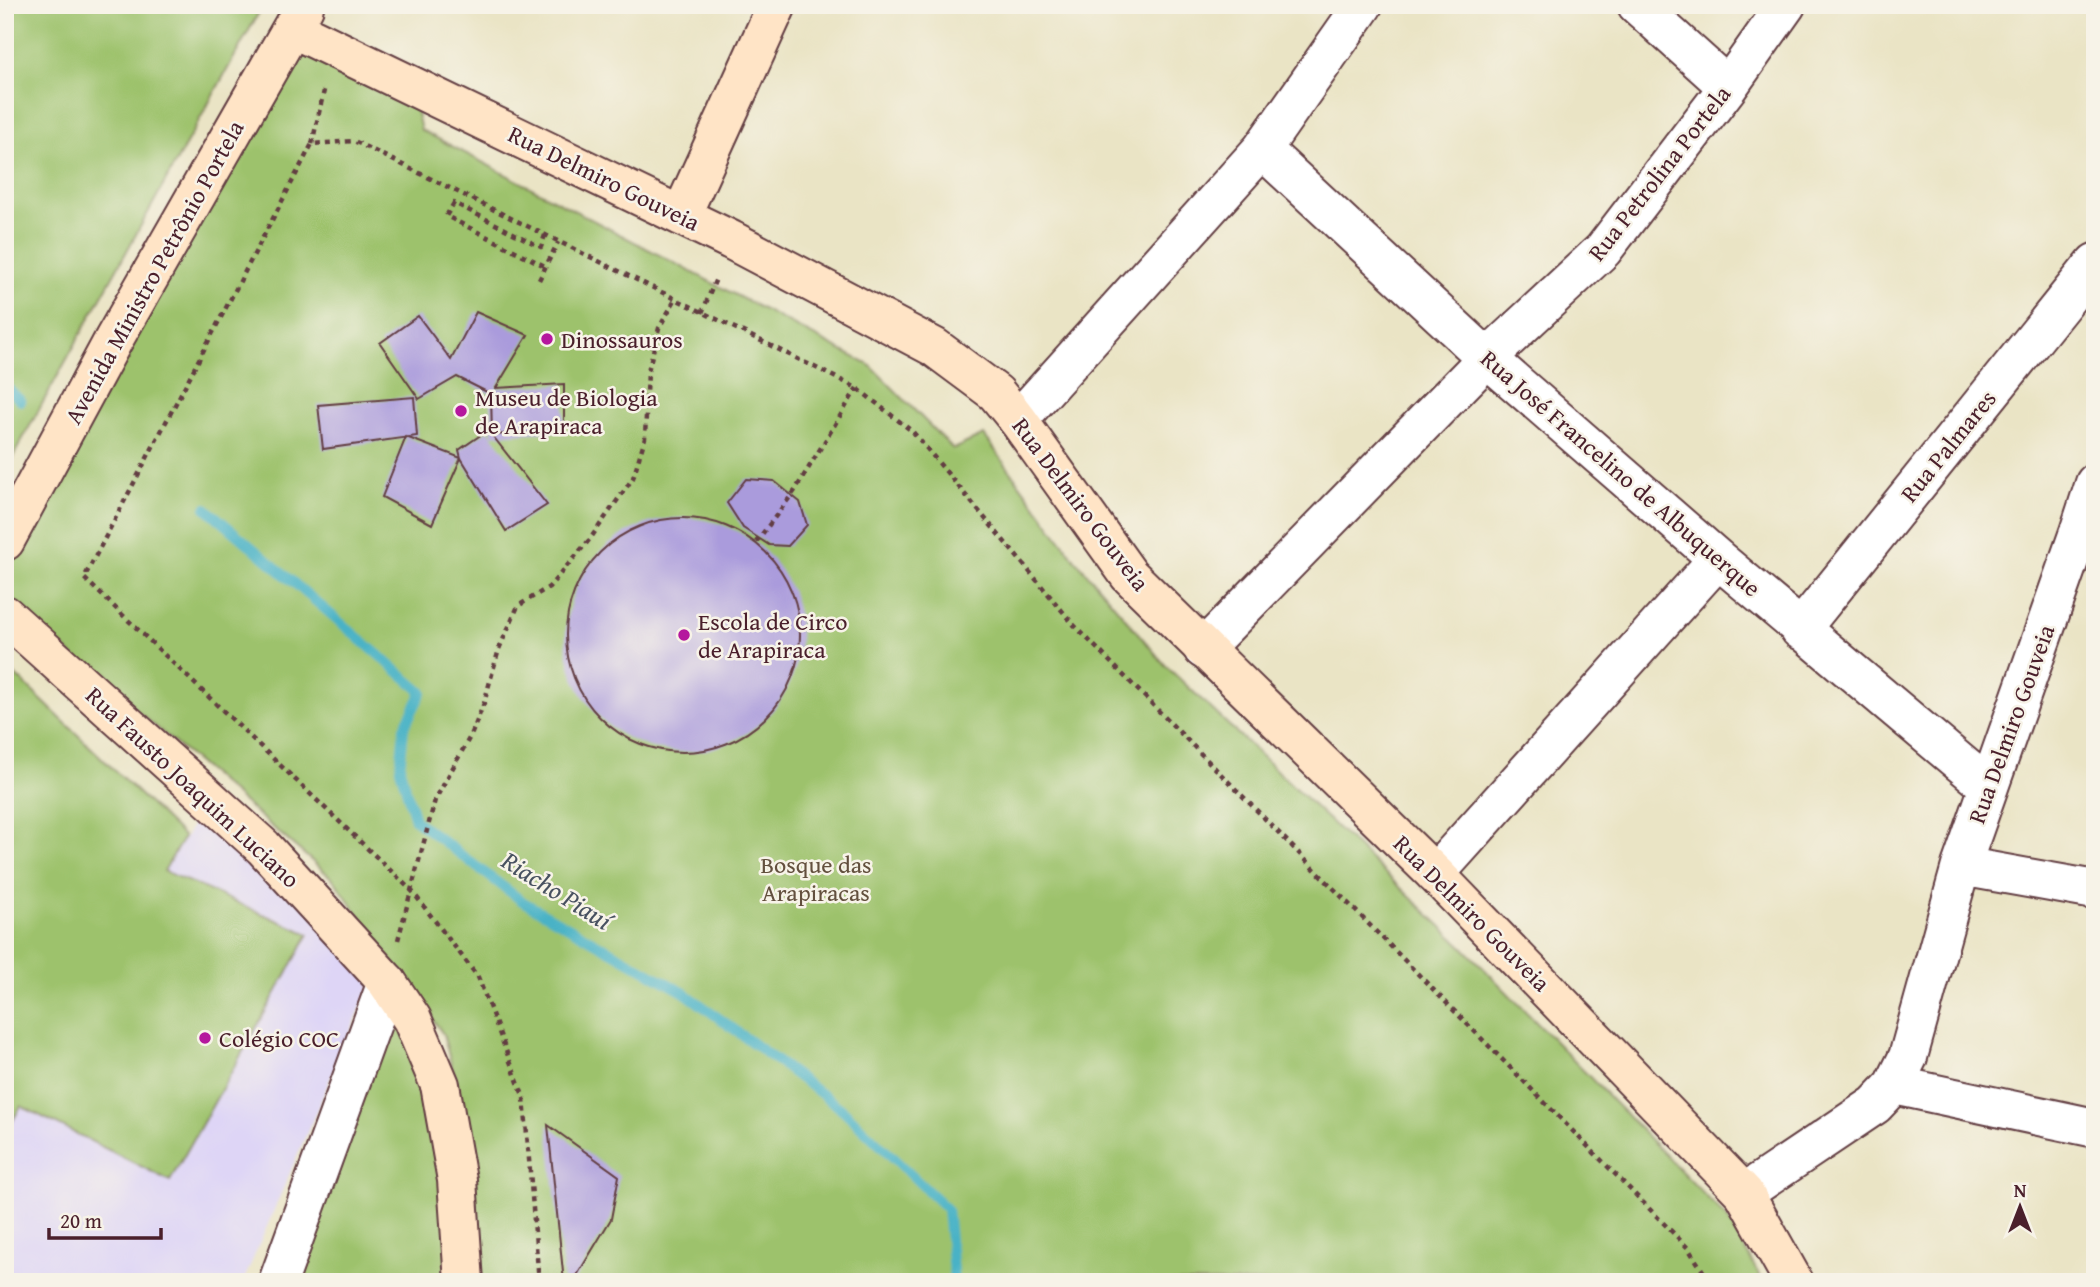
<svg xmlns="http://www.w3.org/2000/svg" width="2100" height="1287" viewBox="0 0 2100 1287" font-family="'Gentium Book Plus',serif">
<rect width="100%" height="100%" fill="#f7f3e8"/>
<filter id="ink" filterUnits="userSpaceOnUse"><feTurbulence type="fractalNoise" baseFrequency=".0143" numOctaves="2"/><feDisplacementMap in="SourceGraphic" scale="14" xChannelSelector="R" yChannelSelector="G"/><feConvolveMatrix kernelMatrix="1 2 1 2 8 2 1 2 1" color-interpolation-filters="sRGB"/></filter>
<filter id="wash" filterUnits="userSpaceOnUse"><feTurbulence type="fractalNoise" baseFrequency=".00686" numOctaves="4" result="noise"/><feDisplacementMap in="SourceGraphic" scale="28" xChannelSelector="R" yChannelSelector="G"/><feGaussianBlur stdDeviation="1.57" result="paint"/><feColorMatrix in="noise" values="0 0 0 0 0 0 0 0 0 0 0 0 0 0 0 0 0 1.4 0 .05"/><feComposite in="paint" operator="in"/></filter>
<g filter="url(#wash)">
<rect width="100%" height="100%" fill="#eae4c5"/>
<path fill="#ded5f6" d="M 209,798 L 377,970 L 243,1282 L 5,1282 L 5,1134 Z"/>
<path fill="#9dc26c" stroke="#74704c" stroke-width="2" d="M 5,5 L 263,5 L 5,471 Z
M 298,43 L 415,105 L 421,130 L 871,366 L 953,449 L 984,435 L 1074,558 L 1166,666 L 1462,946 L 1728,1219 L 1763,1282 L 482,1282 L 470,1134 L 443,1034 L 334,880 L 5,597 L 5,568 Z
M 5,665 L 184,837 L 164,871 L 309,934 L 170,1181 L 21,1106 L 5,1134 Z
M 387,982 L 412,1019 L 464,1282 L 278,1282 Z"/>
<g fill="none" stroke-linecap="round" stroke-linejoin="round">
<path stroke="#48b2c6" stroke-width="10" d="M 5,386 L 21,401
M 206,508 L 422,692 L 404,728 L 400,769 L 415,820 L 522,901 L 685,993 L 843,1110 L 947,1209 L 954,1282"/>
</g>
<g id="blocks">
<path fill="#aa9bdc" d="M 476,312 L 528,335 L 496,388 L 564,384 L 564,431 L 492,435 L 547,505 L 506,531 L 461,458 L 459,450 L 488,430 L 492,435 L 491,394 L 457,377 L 419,399 L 380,343 L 418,316 L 451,360 Z
M 414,397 L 417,436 L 323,449 L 318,405 Z
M 406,437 L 461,458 L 432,524 L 382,497 Z
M 746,479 L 774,481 L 800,502 L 807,525 L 788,546 L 769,545 L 743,528 L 727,503 Z
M566 635a117 117 0 1 1 234 0a117 117 0 1 1-234 0Z
M 548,1125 L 619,1176 L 611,1219 L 573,1282 L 564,1282 Z"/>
</g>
</g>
<g filter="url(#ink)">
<use href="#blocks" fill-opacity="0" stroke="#623d42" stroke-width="2"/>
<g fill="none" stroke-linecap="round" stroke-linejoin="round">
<defs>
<path id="street" d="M 1637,5 L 1728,87
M 1262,149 L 1487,358 L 1718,559 L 1989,787
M 1018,420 L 1262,149 L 1363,5
M 1800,630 L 2095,263
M 1203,649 L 1487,358 L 1603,250 L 1728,87 L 1786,5
M 1961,866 L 2095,890
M 1435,874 L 1718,559
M 1894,1085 L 2095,1128
M 1744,1193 L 1875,1105 L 1894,1085 L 1908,1057 L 1961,866 L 2079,532 L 2095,483
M 278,1282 L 387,982"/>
<path id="secondary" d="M 292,28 L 731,240 L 934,347 L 996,393 L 1018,420 L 1129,575 L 1435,874 L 1744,1193 L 1794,1282
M 681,216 L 777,5
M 5,541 L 114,339 L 304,7
M 5,615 L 263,847 L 387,982 L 412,1019 L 440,1085 L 457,1180 L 464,1282"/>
</defs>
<use href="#street" stroke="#623d42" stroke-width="42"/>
<use href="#secondary" stroke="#623d42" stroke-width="42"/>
<path stroke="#623d42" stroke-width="4.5" stroke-dasharray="5 5" stroke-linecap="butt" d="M 312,144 L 325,86
M 545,235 L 541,247 L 454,203 L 446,216 L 545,266
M 539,280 L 558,242
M 702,313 L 717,276
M 756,542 L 794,492 L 857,388
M 398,940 L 435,800 L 472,733 L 484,703 L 499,649 L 518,606 L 549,587 L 590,539 L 633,478 L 645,438 L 648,371 L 659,328 L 675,300
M 539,1282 L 524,1098 L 478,977 L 412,891 L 84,578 L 312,144 L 354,141 L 857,388 L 913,432 L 1074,625 L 1688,1248 L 1710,1282"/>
<use href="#street" stroke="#fff" stroke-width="38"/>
<use href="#secondary" stroke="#ffe4c6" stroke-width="38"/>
</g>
</g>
<g fill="#b5179e" stroke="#f7f3e8" stroke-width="2.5">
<circle cx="547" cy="339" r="7"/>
<circle cx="461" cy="411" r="7"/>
<circle cx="684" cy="635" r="7"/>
<circle cx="205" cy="1038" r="7"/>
</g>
<g text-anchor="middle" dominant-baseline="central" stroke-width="5" stroke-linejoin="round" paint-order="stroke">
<g font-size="24" fill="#4a1f2b" stroke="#f7f3e8">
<text transform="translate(1659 173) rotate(-52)">Rua Petrolina Portela</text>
<text transform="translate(604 178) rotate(26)">Rua Delmiro Gouveia</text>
<text transform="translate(154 272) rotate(-61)">Avenida Ministro Petrônio Portela</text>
<text transform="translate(1948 446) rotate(-51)">Rua Palmares</text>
<text transform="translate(1621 473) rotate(41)">Rua José Francelino de Albuquerque</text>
<text transform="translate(1081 504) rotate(53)">Rua Delmiro Gouveia</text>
<text transform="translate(2011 724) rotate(-70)">Rua Delmiro Gouveia</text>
<text transform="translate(193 787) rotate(43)">Rua Fausto Joaquim Luciano</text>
<text transform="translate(1472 913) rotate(45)">Rua Delmiro Gouveia</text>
</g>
<g font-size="24" fill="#4a1f2b" stroke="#f7f3e8" text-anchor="start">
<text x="561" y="339">Dinossauros</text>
<text x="475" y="397">Museu de Biologia<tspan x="475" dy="28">de Arapiraca</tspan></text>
<text x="698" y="621">Escola de Circo<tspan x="698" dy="28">de Arapiraca</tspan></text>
<text x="219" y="1038">Colégio COC</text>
</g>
<g font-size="24" fill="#63503e" stroke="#f7f3e8">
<text x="816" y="864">Bosque das<tspan x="816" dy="28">Arapiracas</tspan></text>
</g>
<g font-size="26" font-style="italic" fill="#495261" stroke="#f7f3e8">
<text transform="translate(557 890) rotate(32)">Riacho Piauí</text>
</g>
</g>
<rect width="2100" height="1287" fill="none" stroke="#f7f3e8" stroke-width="28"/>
<g transform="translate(2020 1207)" stroke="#f7f3e8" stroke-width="5" paint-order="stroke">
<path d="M0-5L12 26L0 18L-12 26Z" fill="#4a1f2b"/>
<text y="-10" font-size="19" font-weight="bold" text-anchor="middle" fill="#4a1f2b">N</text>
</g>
<path d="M49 1228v10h112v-10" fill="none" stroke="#4a1f2b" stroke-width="3.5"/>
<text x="60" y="1228" font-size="21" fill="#4a1f2b" stroke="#f7f3e8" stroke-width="5" paint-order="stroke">20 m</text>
</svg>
